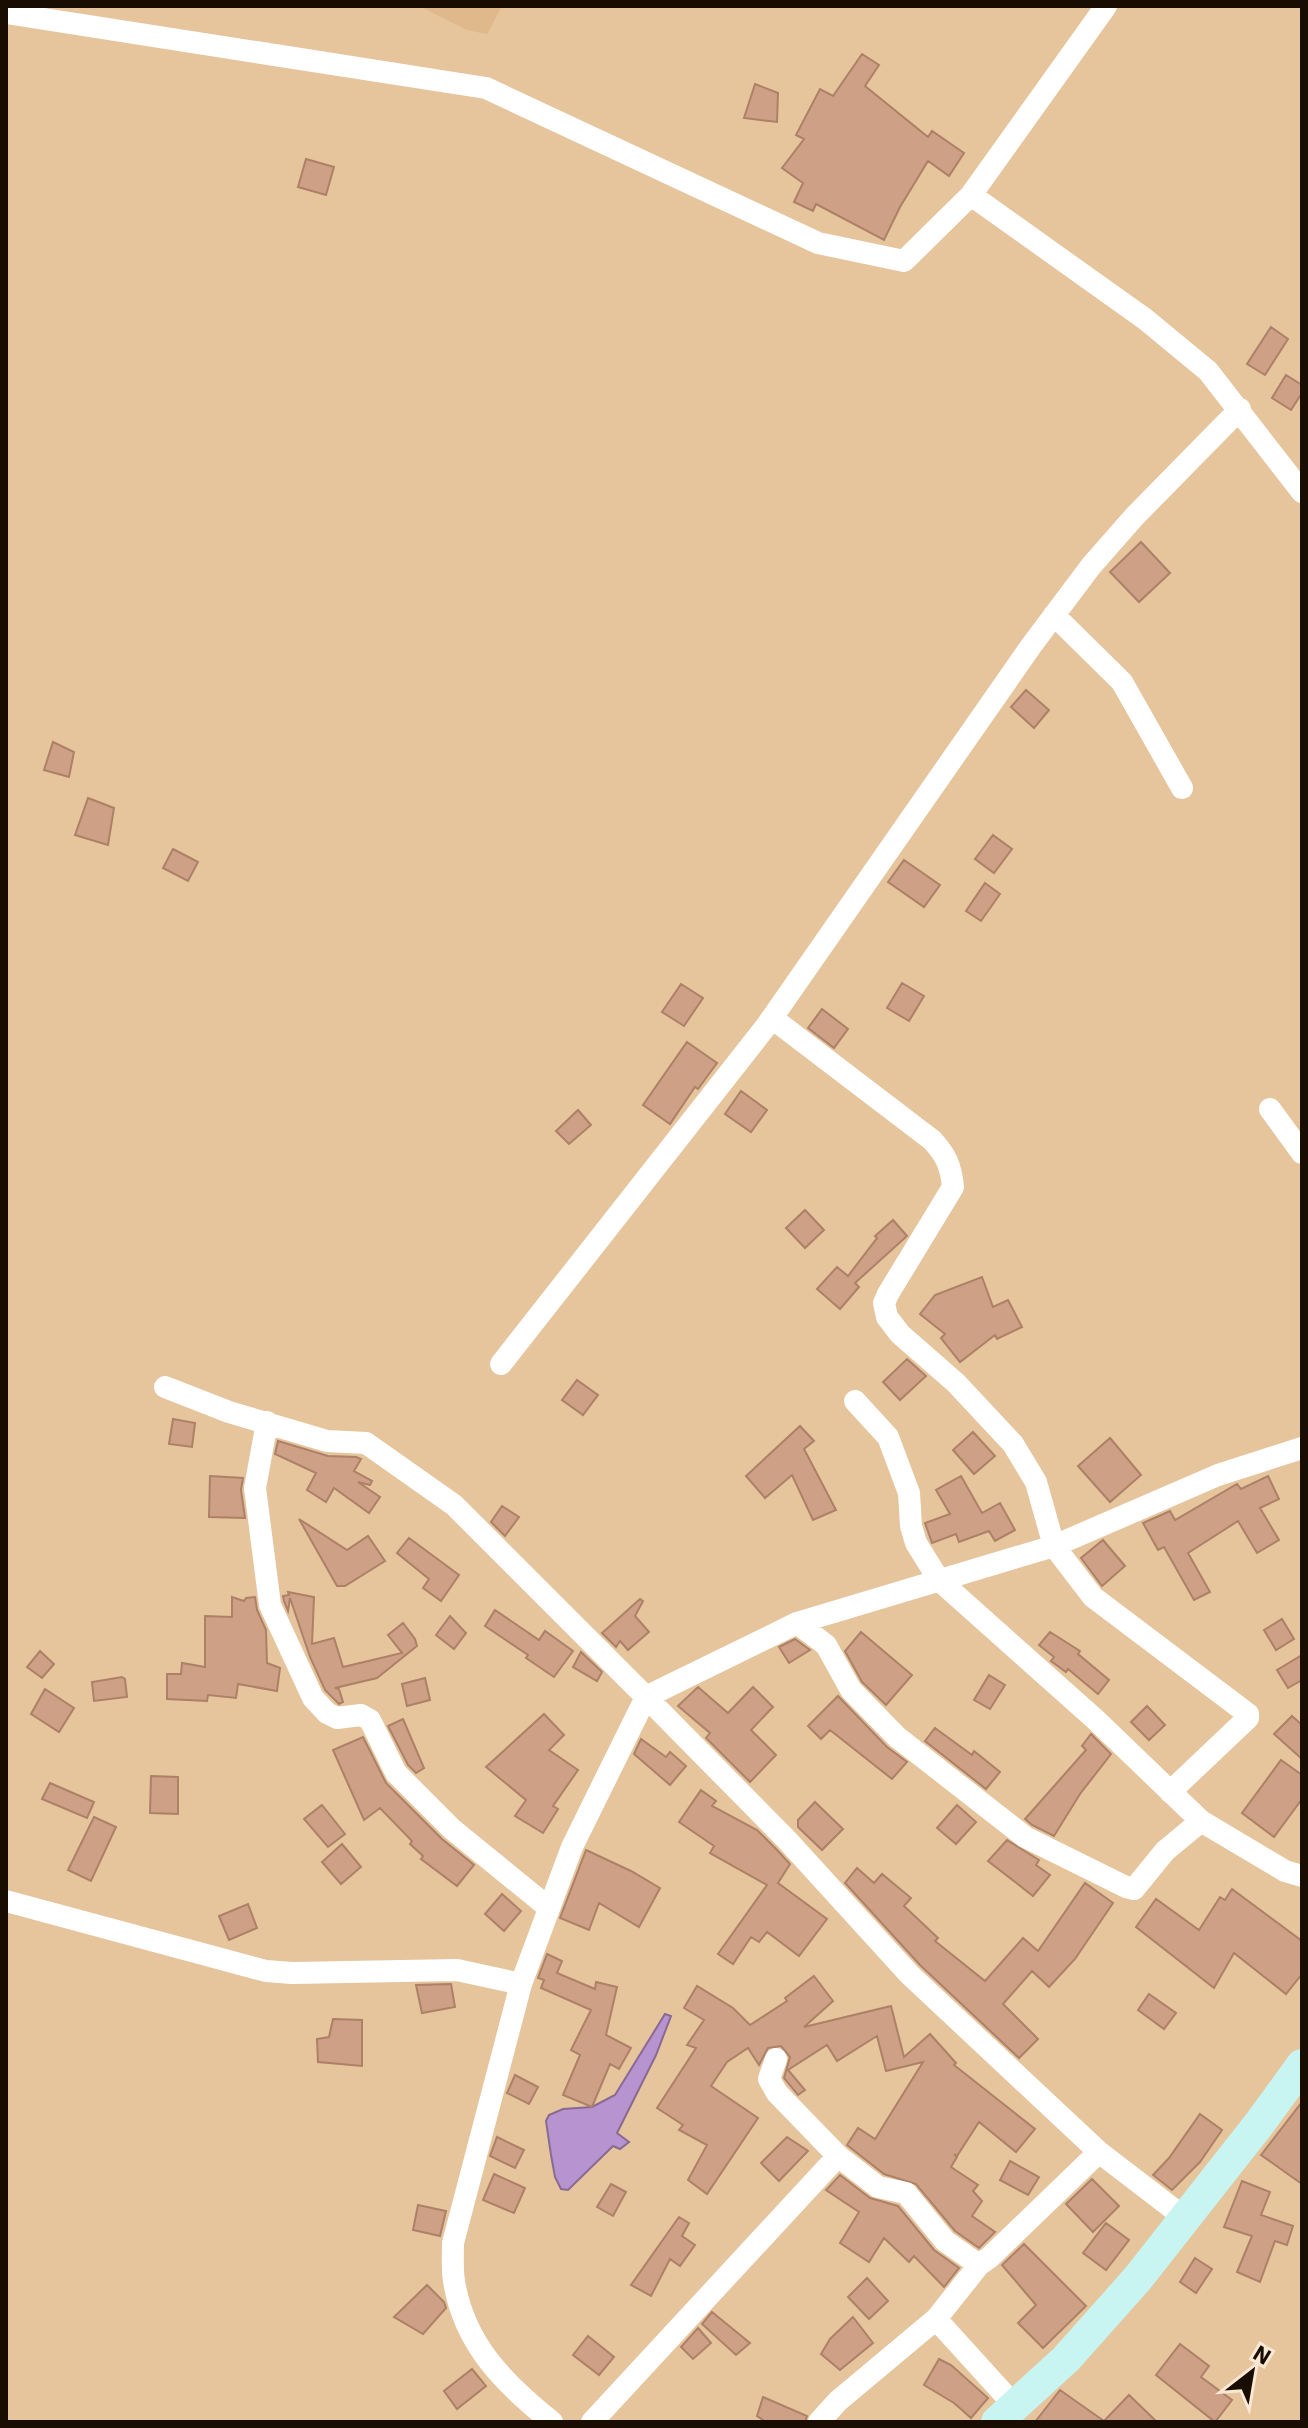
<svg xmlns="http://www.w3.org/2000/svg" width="1308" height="2428" viewBox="0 0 1308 2428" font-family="'IBM Plex Sans',sans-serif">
<rect width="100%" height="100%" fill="#e6c49c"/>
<path fill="#dfb88b" d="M 419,6 L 502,6 L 487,34 L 467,30 Z"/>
<path fill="#b793cf" stroke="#886b92" stroke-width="2" d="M 665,2014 L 671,2016 L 656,2055 L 617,2133 L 629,2142 L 620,2149 L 613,2146 L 568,2190 L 561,2189 L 555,2177 L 551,2155 L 546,2121 L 549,2115 L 563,2109 L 592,2107 L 615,2095 Z"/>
<path fill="#cea086" stroke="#ac8167" stroke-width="2" d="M 862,54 L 879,65 L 865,86 L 928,137 L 932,131 L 964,153 L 949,176 L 928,161 L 900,207 L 884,240 L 816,204 L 813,211 L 794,202 L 803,183 L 782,168 L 804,139 L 796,135 L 820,89 L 833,96 Z
M 755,84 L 778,93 L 777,122 L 744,118 Z
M 306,159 L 334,167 L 326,195 L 298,187 Z
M 1271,327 L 1288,339 L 1265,375 L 1247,364 Z
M 1286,375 L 1302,385 L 1302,393 L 1291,410 L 1272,398 Z
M 1141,542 L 1170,573 L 1139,602 L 1110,572 Z
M 1026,690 L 1049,710 L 1034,728 L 1011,707 Z
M 53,742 L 74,752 L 69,777 L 44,770 Z
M 88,798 L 114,808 L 108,845 L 75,835 Z
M 993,835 L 1012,849 L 994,873 L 975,859 Z
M 173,849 L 198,862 L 188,881 L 163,868 Z
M 904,860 L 940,885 L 924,907 L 888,882 Z
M 985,883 L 1000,894 L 981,921 L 966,911 Z
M 902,983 L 924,996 L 909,1021 L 887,1008 Z
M 681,984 L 703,998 L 684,1026 L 662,1012 Z
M 822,1009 L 848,1029 L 834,1048 L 808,1028 Z
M 687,1042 L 717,1063 L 698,1089 L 695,1087 L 670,1124 L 643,1105 Z
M 741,1091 L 767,1110 L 751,1132 L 725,1114 Z
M 578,1110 L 591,1125 L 569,1144 L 556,1131 Z
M 805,1210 L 824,1230 L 805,1248 L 786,1228 Z
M 893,1220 L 907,1236 L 855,1283 L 859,1287 L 840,1309 L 817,1289 L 837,1267 L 848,1276 L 877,1238 L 875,1236 Z
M 982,1277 L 993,1307 L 1008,1300 L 1022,1327 L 997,1339 L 995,1335 L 960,1362 L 941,1338 L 945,1334 L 920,1314 L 935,1295 Z
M 907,1359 L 926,1376 L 900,1400 L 883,1382 Z
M 577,1380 L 598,1395 L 583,1415 L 562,1400 Z
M 173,1419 L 195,1423 L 192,1447 L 169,1444 Z
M 800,1426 L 814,1441 L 804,1449 L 836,1510 L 813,1520 L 792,1475 L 765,1498 L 746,1476 Z
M 973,1432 L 995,1456 L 974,1474 L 953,1450 Z
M 1110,1438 L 1141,1475 L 1110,1502 L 1078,1466 Z
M 278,1441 L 328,1456 L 356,1457 L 361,1459 L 354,1471 L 372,1481 L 370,1485 L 358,1482 L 380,1497 L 369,1513 L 334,1488 L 326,1502 L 307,1490 L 316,1473 L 275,1454 Z
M 210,1476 L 243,1478 L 241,1490 L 245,1518 L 209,1517 Z
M 961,1476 L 982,1513 L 1000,1503 L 1015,1530 L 995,1541 L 989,1531 L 959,1542 L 956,1534 L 932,1543 L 925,1523 L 950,1514 L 936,1490 Z
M 1268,1476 L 1279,1499 L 1260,1508 L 1279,1540 L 1257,1553 L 1238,1521 L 1188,1553 L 1210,1592 L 1194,1600 L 1164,1547 L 1158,1550 L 1143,1523 L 1170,1511 L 1175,1520 L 1237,1484 L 1241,1489 Z
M 502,1506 L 519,1517 L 505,1536 L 491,1522 Z
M 299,1519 L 347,1550 L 368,1536 L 385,1561 L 345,1586 L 337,1586 Z
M 409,1538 L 459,1575 L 441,1601 L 423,1588 L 429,1579 L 397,1553 Z
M 1103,1540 L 1125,1566 L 1102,1586 L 1081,1558 Z
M 288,1592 L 314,1597 L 312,1644 L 334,1638 L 343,1667 L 402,1653 L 388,1635 L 403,1623 L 415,1639 L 417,1646 L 377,1678 L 335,1688 L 339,1689 L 343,1702 L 339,1704 L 325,1690 L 310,1657 L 290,1598 L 288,1611 L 284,1601 L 283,1596 L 289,1595 Z
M 232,1597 L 244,1601 L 246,1598 L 255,1597 L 257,1610 L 266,1630 L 267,1663 L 280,1668 L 277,1691 L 238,1684 L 236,1698 L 208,1695 L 207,1701 L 167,1699 L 167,1674 L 181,1674 L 182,1663 L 205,1667 L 205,1616 L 232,1617 Z
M 640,1599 L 643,1601 L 635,1616 L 649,1632 L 628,1650 L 620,1641 L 616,1647 L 602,1633 Z
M 495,1610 L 539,1640 L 545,1631 L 573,1651 L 554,1677 L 526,1658 L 528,1655 L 485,1626 Z
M 450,1616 L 466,1633 L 454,1649 L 436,1635 Z
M 1282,1619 L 1294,1639 L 1276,1650 L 1264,1630 Z
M 861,1632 L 912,1675 L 886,1705 L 862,1682 L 845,1651 Z
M 1050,1632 L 1080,1651 L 1078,1654 L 1109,1680 L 1098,1694 L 1068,1669 L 1066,1672 L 1051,1661 L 1054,1657 L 1039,1645 Z
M 795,1639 L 810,1650 L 789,1663 L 779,1647 Z
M 40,1651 L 54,1664 L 42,1678 L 27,1667 Z
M 581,1652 L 602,1672 L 597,1681 L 573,1667 Z
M 1302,1655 L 1302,1680 L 1288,1688 L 1277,1670 Z
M 989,1675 L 1005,1685 L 990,1709 L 974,1700 Z
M 122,1677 L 125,1679 L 127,1697 L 94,1701 L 92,1682 Z
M 425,1678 L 430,1700 L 407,1706 L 402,1684 Z
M 698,1687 L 728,1713 L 753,1687 L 773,1707 L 751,1730 L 776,1755 L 750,1782 L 706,1738 L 710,1733 L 678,1706 Z
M 45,1689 L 74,1708 L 59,1732 L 31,1714 Z
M 838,1696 L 887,1747 L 907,1762 L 892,1779 L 830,1730 L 821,1739 L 808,1726 Z
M 1147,1706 L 1165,1725 L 1149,1740 L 1131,1722 Z
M 544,1714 L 564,1735 L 549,1750 L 578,1770 L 553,1806 L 558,1809 L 543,1833 L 515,1816 L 526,1800 L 486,1767 Z
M 1292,1716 L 1302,1725 L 1302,1759 L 1274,1734 Z
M 403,1719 L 424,1768 L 416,1773 L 408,1765 L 388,1726 Z
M 935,1728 L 972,1755 L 974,1751 L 1000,1772 L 986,1789 L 925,1741 Z
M 1091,1734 L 1111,1754 L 1080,1794 L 1054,1836 L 1032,1825 L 1025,1819 L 1086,1750 L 1082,1746 Z
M 363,1737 L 386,1783 L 442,1839 L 474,1865 L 457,1886 L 421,1859 L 423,1856 L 410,1844 L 412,1841 L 380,1808 L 364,1820 L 333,1750 Z
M 641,1739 L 666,1757 L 670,1752 L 686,1766 L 670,1785 L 634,1754 Z
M 1281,1760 L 1302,1775 L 1302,1799 L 1274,1837 L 1242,1813 Z
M 151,1776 L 178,1777 L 178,1814 L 150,1813 Z
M 50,1783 L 94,1802 L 87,1818 L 42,1799 Z
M 701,1790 L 716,1801 L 712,1806 L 757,1830 L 777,1850 L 790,1864 L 778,1883 L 827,1919 L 799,1956 L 767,1932 L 759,1942 L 751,1937 L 733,1964 L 718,1954 L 767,1885 L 710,1853 L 714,1846 L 679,1822 Z
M 815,1802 L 843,1829 L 822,1850 L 798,1827 L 798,1820 Z
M 322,1805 L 345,1834 L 328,1847 L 304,1819 Z
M 957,1805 L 976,1822 L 956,1844 L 937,1828 Z
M 94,1817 L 116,1827 L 91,1881 L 68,1870 Z
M 1007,1840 L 1039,1860 L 1036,1865 L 1050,1875 L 1033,1896 L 988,1861 Z
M 342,1844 L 361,1867 L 341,1884 L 322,1862 Z
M 586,1850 L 631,1871 L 660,1888 L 639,1927 L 599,1903 L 589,1930 L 560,1918 Z
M 857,1868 L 874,1883 L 882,1874 L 911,1898 L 904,1906 L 938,1938 L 935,1941 L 985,1981 L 1023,1938 L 1038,1951 L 1085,1883 L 1113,1903 L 1075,1959 L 1049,1987 L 1032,1971 L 1003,2004 L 1038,2039 L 1019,2058 L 920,1965 L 845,1883 Z
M 1232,1889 L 1302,1941 L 1302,1974 L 1286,1994 L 1234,1953 L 1214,1988 L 1136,1927 L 1156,1899 L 1199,1930 L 1220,1897 L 1225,1900 Z
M 502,1894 L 521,1911 L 504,1931 L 485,1914 Z
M 248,1904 L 257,1928 L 229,1940 L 219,1916 Z
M 547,1954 L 562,1961 L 557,1973 L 595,1989 L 596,1982 L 617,1987 L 606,2035 L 631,2048 L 619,2069 L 610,2064 L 592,2107 L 563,2095 L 580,2055 L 571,2050 L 591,2010 L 541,1988 L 544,1980 L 538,1978 Z
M 814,1976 L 833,2001 L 804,2027 L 891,2006 L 904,2057 L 930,2034 L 956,2063 L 954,2065 L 1035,2129 L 1016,2152 L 979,2122 L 957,2156 L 954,2154 L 957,2157 L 951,2167 L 978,2185 L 973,2191 L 982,2201 L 972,2216 L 995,2232 L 979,2248 L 955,2231 L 916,2184 L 884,2174 L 847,2145 L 858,2128 L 875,2139 L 923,2062 L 886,2071 L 877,2036 L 837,2061 L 827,2045 L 788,2070 L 805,2090 L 798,2095 L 784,2078 L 790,2057 L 781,2046 L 768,2048 L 759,2065 L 748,2048 L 727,2062 L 711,2086 L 758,2118 L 707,2194 L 688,2180 L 707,2145 L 679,2130 L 683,2125 L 657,2108 L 696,2048 L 687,2045 L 704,2020 L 684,2008 L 697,1986 L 733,2008 L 750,2025 L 787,2001 L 785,1998 Z
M 451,1984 L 455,2007 L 422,2013 L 416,1985 Z
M 1149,1994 L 1176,2013 L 1164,2029 L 1138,2010 Z
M 333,2019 L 362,2020 L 362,2066 L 318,2062 L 317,2039 L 329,2037 Z
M 515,2075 L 538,2087 L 529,2104 L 507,2093 Z
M 1302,2102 L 1302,2184 L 1261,2155 Z
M 1200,2114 L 1222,2130 L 1200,2162 L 1172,2190 L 1153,2175 L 1169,2158 Z
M 497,2137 L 524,2150 L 515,2168 L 490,2156 Z
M 787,2137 L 808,2151 L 779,2181 L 761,2163 Z
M 1010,2161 L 1039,2177 L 1028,2195 L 1000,2180 Z
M 494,2174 L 525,2188 L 514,2213 L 483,2200 Z
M 840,2175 L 870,2198 L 898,2206 L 934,2250 L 959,2268 L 944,2287 L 914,2256 L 909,2262 L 884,2238 L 869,2262 L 840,2243 L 859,2212 L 826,2190 Z
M 1092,2179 L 1119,2206 L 1093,2232 L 1066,2204 Z
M 1242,2181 L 1270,2192 L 1261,2215 L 1293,2226 L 1287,2245 L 1275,2241 L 1260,2282 L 1237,2272 L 1252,2236 L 1224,2227 Z
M 611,2184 L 626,2192 L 613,2216 L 597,2207 Z
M 418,2205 L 446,2211 L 440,2236 L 413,2230 Z
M 679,2217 L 689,2223 L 682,2236 L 695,2245 L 680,2266 L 670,2259 L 651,2296 L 631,2285 Z
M 1106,2223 L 1129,2240 L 1106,2270 L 1083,2253 Z
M 1024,2244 L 1086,2306 L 1043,2348 L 1018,2323 L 1036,2305 L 1002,2265 Z
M 1195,2258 L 1212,2269 L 1196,2293 L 1180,2282 Z
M 867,2278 L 888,2301 L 869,2319 L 848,2297 Z
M 427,2285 L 444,2302 L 446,2308 L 423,2334 L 394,2317 Z
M 712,2312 L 750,2343 L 736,2355 L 702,2324 Z
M 853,2317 L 873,2343 L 840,2370 L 821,2354 L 830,2339 Z
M 698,2328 L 711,2343 L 693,2359 L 681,2347 Z
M 588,2336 L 614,2357 L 599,2375 L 573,2355 Z
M 1180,2344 L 1209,2366 L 1201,2377 L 1232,2400 L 1215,2422 L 1156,2375 Z
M 939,2359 L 951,2365 L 988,2398 L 971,2418 L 954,2403 L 924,2385 Z
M 472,2369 L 486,2386 L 457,2409 L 444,2391 Z
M 1060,2390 L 1104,2421 L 1129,2395 L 1157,2422 L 1035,2422 Z
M 763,2397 L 807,2416 L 805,2422 L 766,2422 L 757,2416 Z"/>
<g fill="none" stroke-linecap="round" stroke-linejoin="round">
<path stroke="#fff" stroke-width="22" d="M 1106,6 L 971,195 L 1145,319 L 1208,371 L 1302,492
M 6,13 L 486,88 L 818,243 L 904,261 L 971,195
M 1054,615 L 1122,682 L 1182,788
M 772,1018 L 932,1140 C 946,1155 951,1166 953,1187 L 888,1294 L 884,1303 L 887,1317 L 900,1334 L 956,1383 L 1013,1444 L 1036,1482 L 1054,1546 L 1218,1475 L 1302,1448
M 1270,1109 L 1302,1153
M 501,1364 L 767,1025 L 1031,646 L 1091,566 L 1134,517 L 1240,409
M 165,1387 L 229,1412 L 327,1441 L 366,1443 L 454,1505 L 646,1697 L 572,1847 L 521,1984 L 453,2243 C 453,2255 452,2269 454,2281 C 464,2345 505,2384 552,2422
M 855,1401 L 888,1437 L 909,1493 L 911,1526 L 916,1543 L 939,1580 L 1096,1720 L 1201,1821 L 1285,1871 L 1302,1876
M 267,1422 L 255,1488 L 270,1605 L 313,1698 L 327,1713 L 337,1718 L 361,1715 L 370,1720 L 396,1773 L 452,1829 L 549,1908
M 797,1623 L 826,1645 L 851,1690 L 897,1737 L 1025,1837 L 1126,1887 L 1134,1889 L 1165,1851 L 1201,1821
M 1170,1792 L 1248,1718 L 1248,1714 L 1093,1597 L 1054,1546 L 797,1623 L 646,1697 L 787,1840 L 910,1975 L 1099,2152 L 1185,2218
M 6,1901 L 266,1971 L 292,1973 L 457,1970 L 521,1984
M 776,2059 L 769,2079 L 777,2093 L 838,2156 L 878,2187 L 906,2193 L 945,2241 L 979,2265 L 990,2257 L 1099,2152
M 979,2265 L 936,2319 L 1015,2406
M 592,2422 L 838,2156
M 819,2422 L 838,2401 L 936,2319"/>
<path stroke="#c8f4f2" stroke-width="32" d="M 997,2422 L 1066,2359 L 1138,2278 L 1259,2124 L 1302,2065"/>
</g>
<rect width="1308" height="2428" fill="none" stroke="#190d02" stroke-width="16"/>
<g transform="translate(1252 2372) rotate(31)" stroke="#fae8d4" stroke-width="6" paint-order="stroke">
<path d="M0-6L14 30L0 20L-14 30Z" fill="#190d02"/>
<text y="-12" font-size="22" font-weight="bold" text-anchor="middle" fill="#190d02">N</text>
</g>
</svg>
